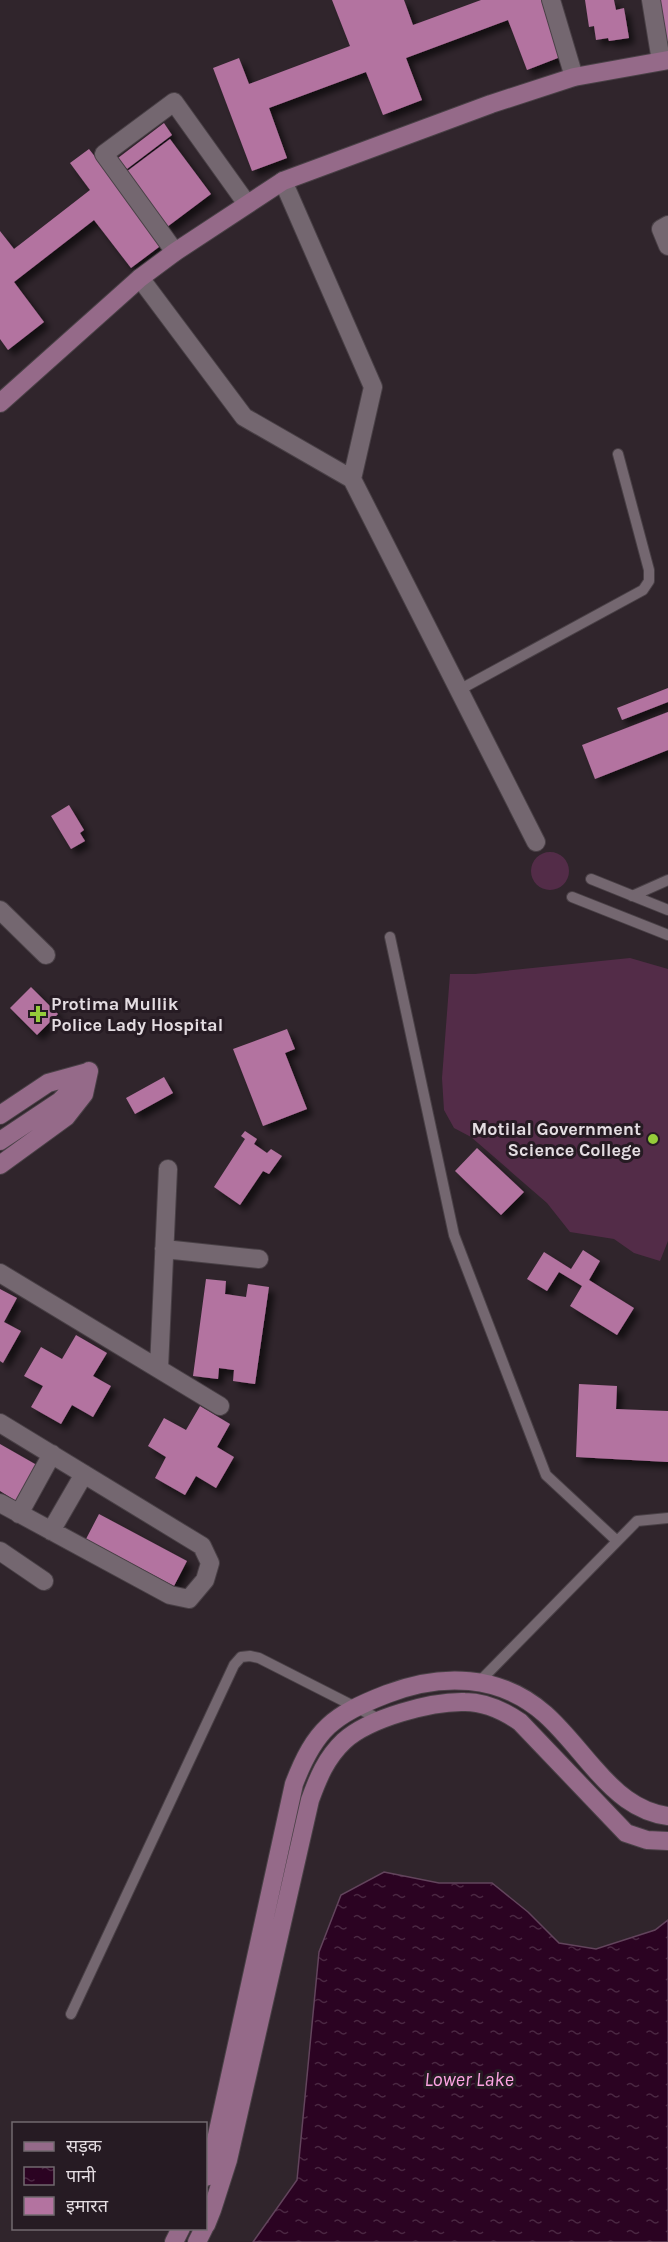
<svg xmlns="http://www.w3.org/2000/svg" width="668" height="2242" viewBox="0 0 668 2242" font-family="Karla,'Noto Sans Devanagari',sans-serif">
<defs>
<pattern id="water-ripples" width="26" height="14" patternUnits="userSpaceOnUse" patternTransform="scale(1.5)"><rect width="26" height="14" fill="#2b0322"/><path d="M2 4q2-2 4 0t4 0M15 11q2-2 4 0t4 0" fill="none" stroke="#4a2742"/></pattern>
<filter id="shadow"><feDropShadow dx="5.5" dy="5.5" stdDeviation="3" flood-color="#0009"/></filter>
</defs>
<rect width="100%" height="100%" fill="#30252c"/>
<path fill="#532c48" d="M531 871a19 19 0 1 1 38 0a19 19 0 1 1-38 0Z
M 630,958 L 668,969 L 668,1241 L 660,1261 L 634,1253 L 614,1239 L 570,1232 L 547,1203 L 471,1137 L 454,1128 L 444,1110 L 442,1078 L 450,974 L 475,974 Z"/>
<path fill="url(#water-ripples)" stroke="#62445c" stroke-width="1.5" d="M 384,1872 L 439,1883 L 492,1883 L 528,1912 L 559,1943 L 596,1949 L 655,1930 L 668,1920 L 668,2242 L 253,2242 L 297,2180 L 319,1952 L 341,1895 Z"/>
<path fill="#b373a0" filter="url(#shadow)" d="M 332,0 L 404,0 L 413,25 L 481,0 L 542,0 L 563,56 L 527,70 L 508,20 L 406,58 L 422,100 L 383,115 L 366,72 L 269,108 L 287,158 L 252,171 L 213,68 L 239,58 L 249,84 L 350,46 Z
M 585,0 L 614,0 L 616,10 L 624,8 L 629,38 L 609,41 L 608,38 L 596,40 L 594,26 L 589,27 Z
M 658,0 L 668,0 L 668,48 Z
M 164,123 L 172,135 L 127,169 L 118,158 Z
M 170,139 L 211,194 L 167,227 L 126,172 Z
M 89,149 L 163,244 L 131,268 L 94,220 L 14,282 L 44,322 L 8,350 L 0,339 L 0,231 L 14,249 L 90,190 L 70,163 Z
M 668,688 L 668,702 L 622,720 L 617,708 Z
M 668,712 L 668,750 L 595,779 L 582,745 Z
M 69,805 L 84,830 L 80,833 L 85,841 L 71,849 L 51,816 Z
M 31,987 L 58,1014 L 37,1035 L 10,1008 Z
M 287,1029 L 295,1049 L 285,1053 L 307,1109 L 263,1126 L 233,1049 Z
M 164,1077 L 173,1093 L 135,1114 L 126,1098 Z
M 245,1131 L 257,1139 L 254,1144 L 267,1153 L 271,1149 L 282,1156 L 269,1174 L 263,1171 L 240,1205 L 214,1187 L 245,1139 L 241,1136 Z
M 477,1148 L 524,1192 L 501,1215 L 455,1171 Z
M 583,1250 L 600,1261 L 589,1280 L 634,1308 L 617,1335 L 570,1306 L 582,1286 L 559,1272 L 547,1291 L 527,1279 L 544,1252 L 571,1269 Z
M 206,1279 L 226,1281 L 225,1294 L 246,1297 L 248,1284 L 269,1287 L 255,1384 L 233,1381 L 234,1370 L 219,1368 L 218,1379 L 193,1376 Z
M 0,1289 L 17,1298 L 4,1322 L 21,1331 L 3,1363 L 0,1361 Z
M 76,1335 L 107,1353 L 93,1376 L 111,1386 L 93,1417 L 72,1405 L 61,1424 L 31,1407 L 43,1386 L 24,1376 L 41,1347 L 62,1359 Z
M 579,1384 L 617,1386 L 616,1409 L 668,1411 L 668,1462 L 576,1457 Z
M 200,1406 L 230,1424 L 217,1447 L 234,1457 L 216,1488 L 196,1476 L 185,1495 L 155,1478 L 166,1457 L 148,1446 L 164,1418 L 186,1430 Z
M 0,1444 L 42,1468 L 21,1504 L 0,1491 Z
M 99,1514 L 187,1561 L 174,1586 L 86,1539 Z"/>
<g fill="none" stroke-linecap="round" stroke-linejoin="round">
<defs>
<path id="lane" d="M 459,690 L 643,590 L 649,581 L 649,570 L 618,454
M 591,879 L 668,910
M 632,896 L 668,880
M 572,897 L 668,935
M 390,937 L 454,1235 L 546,1475 L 617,1541
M 479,1682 L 637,1521 L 668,1518
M 71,2014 L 234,1665 L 241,1657 L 250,1656 L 259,1658 L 381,1720"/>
<path id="street" d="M 551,0 L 574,77
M 651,0 L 661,61
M 283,181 L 373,387 L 352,479
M 668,225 L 661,229 L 668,246
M 175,252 L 104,154 L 174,102 L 247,204
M 140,278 L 244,417 L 352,479 L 536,842
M 0,910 L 46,955
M 164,1249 L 259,1259
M 0,1273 L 220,1406
M 159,1368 L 168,1169
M 0,1423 L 202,1546 L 210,1563 L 205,1580 L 189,1599 L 170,1595 L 0,1503
M 19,1514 L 52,1454
M 51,1531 L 84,1474
M 0,1551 L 44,1581"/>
<path id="secondary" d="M 0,403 L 140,278 L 175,252 L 283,181 L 491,104 L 574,77 L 668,60
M 0,1115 L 48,1083 L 88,1072
M 0,1141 L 60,1101 L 89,1071
M 0,1165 L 66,1117 L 84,1094 L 89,1071
M 206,2177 L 214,2149 L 294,1784 C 315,1729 333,1715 387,1694 C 441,1673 500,1674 545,1714 C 563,1730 578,1750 594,1768 C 614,1791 636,1812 668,1816
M 206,2225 L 212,2210 L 228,2160 L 310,1800 C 318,1778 326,1758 344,1741 C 369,1718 432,1701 465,1702 C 486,1702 504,1711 520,1722 L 626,1833 L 647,1840 L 668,1841
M 174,2242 L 181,2228
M 197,2242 L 204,2228"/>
</defs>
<use href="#lane" stroke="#494046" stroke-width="12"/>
<use href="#street" stroke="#494046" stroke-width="20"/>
<use href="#secondary" stroke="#494046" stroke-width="20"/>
<use href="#lane" stroke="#746770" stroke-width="10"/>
<use href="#street" stroke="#746770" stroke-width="18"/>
<use href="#secondary" stroke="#956a89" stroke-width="18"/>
</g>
<g fill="#95cc3a" stroke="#261b23" stroke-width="2">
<path d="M35 1005h6v6h6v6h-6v6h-6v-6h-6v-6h6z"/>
<circle cx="653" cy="1139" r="6"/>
</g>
<g text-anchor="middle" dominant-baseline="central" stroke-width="6" stroke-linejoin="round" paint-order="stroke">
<g font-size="18" font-weight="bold" fill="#e4dde2" stroke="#261b23" text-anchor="start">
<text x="51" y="1004">Protima Mullik<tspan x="51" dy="21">Police Lady Hospital</tspan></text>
<text x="641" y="1129" text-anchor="end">Motilal Government<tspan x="641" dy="21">Science College</tspan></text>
</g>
<g font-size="20" font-style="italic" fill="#fca3e2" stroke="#261b23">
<text x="469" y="2079">Lower Lake</text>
</g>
</g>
<rect x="12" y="2122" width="195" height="108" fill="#261b23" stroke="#72696f" stroke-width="1.5"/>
<rect x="24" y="2142" width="30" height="9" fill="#956a89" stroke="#72696f" stroke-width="1.5"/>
<text x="66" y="2152" font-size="18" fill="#e4dde2">सड़क</text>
<rect x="24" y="2167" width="30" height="18" fill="url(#water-ripples)" stroke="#72696f" stroke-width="1.5"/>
<text x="66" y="2182" font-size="18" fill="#e4dde2">पानी</text>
<rect x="24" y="2197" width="30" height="18" fill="#b373a0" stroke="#72696f" stroke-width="1.5"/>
<text x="66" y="2212" font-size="18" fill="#e4dde2">इमारत</text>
</svg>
